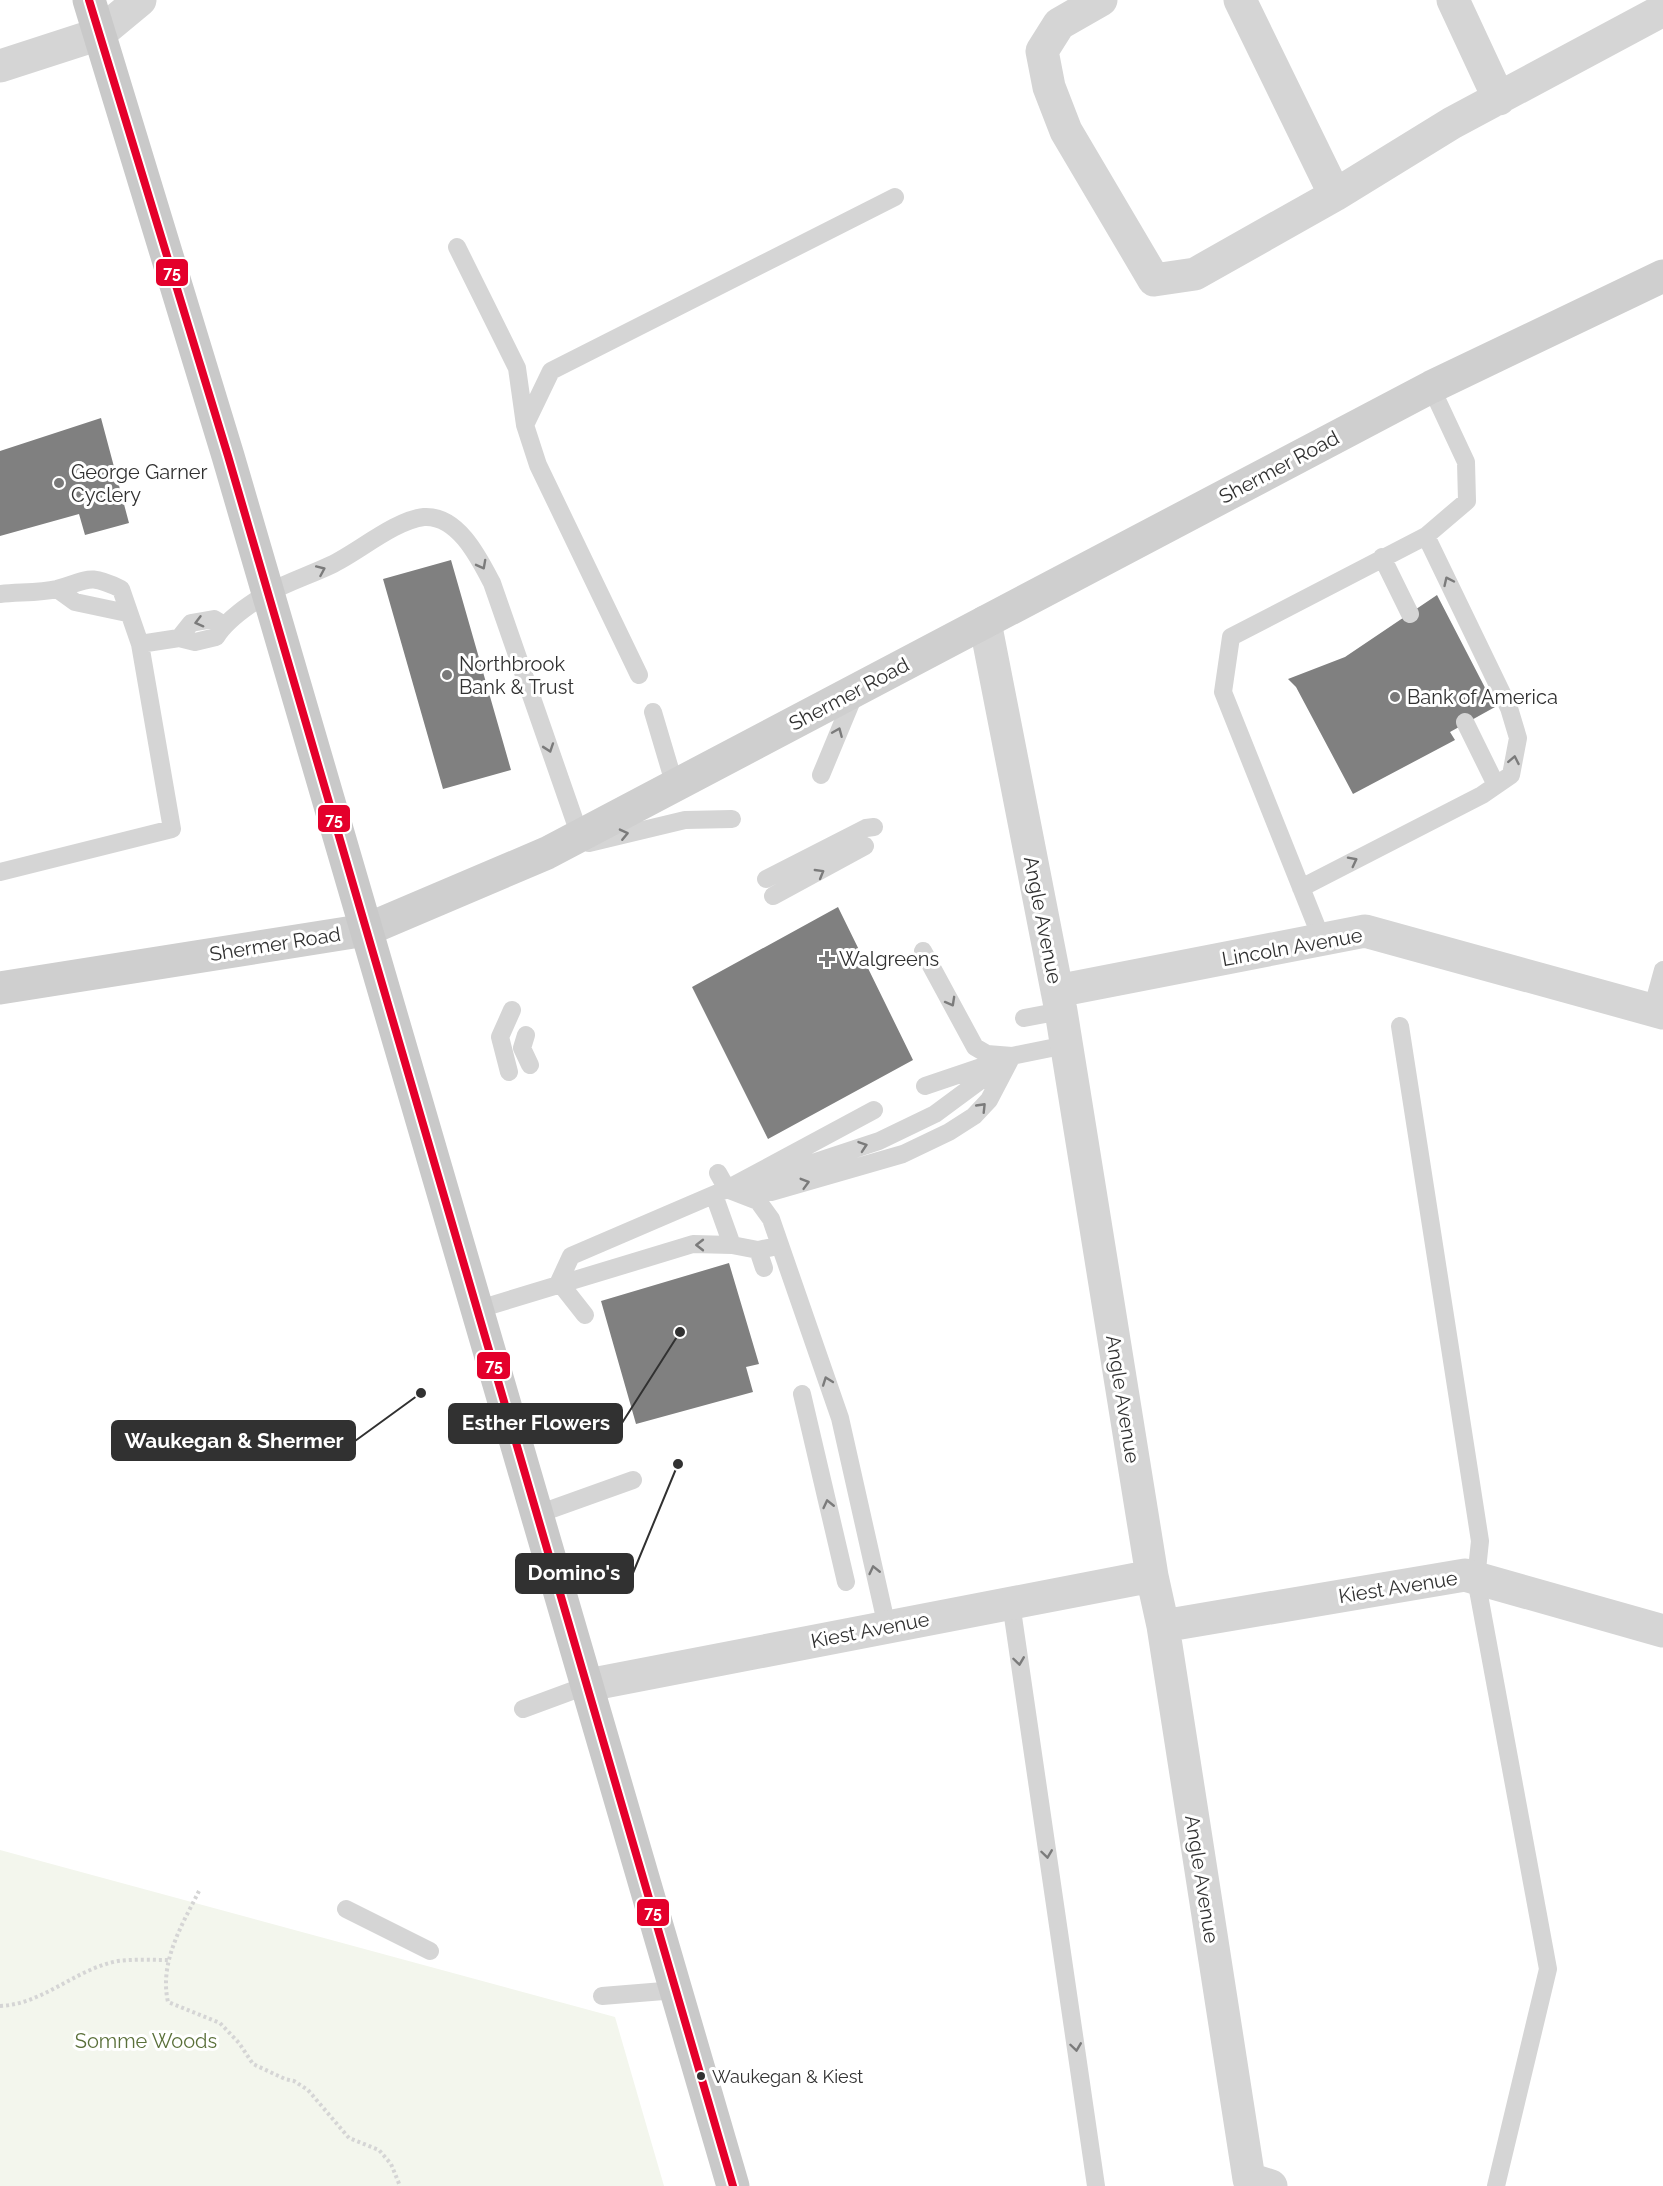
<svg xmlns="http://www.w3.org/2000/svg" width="1663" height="2186" viewBox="0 0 1663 2186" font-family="Raleway,sans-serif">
<rect width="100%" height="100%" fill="#fff"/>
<path fill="#f3f6ed" d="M 0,1850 L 615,2017 L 664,2186 L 0,2186 Z"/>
<path fill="#808080" d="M 101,418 L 129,523 L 85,535 L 79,514 L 0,536 L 0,451 Z
M 451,560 L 511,770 L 443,789 L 383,579 Z
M 1437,595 L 1495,707 L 1450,732 L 1455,740 L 1353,794 L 1296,687 L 1288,679 L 1345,657 Z
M 838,907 L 913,1060 L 768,1139 L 692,987 Z
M 729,1263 L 759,1364 L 746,1367 L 753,1392 L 636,1424 L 601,1301 Z"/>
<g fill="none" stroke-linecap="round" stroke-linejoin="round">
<path stroke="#d5d5d5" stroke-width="4" stroke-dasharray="3 3" stroke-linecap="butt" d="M 199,1891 C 182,1925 159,1962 168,2002 L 220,2023 L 239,2043 L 253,2064 L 285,2079 L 294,2081 L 308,2090 L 349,2138 L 379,2150 L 391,2164 L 400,2186
M 0,2006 C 44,2004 75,1969 118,1961 C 135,1959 153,1960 170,1960"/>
<path stroke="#d5d5d5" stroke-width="18" d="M 457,247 L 517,368 L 525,425 L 538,465 L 639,675
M 525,425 L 551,371 L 895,197
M 1382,557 L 1410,614
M 57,589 L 75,602 L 127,613
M 0,594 C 18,592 40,593 57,589 C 89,580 88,573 121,589 L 140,644
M 179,638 L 191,623 L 214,619 L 224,625
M 653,712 L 675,786
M 1465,722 L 1496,785
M 821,775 L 855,693
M 589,843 L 685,820 L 732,819
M 0,872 L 172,829 L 140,644 L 179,638 L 195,642 L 216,637 C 227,619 250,604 268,593 C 288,582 310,575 331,565 C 357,553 395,520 424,517 C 458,515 479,558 492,583 L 580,836
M 766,879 L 866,828 L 874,827
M 1301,888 L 1482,795 L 1511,775 L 1518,738 L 1509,708 L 1426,536
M 773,896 L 865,846
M 1322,940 L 1223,692 L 1231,637 L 1426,536 L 1467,501 L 1466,462 L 1431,387
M 923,951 L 975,1047 L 987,1054 L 1012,1056
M 1652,1010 L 1663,970
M 1024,1018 L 1061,1011
M 1400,1026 L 1480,1541 L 1476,1579 L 1548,1969 L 1496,2186
M 526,1035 L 522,1048 L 530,1065
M 509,1072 L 500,1037 L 512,1010
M 925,1086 L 996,1062
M 718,1173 L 727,1189 L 758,1201 L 771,1219 L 840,1418 L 887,1627
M 746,1185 L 879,1141 L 935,1114 L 1008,1060
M 743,1191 L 771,1192 L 903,1154 L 949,1132 L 974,1116 L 989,1100 L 1012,1056 L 1066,1045
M 714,1195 L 732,1245
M 758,1250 L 764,1268
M 559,1282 L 571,1256 L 727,1189 L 874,1110
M 559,1282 L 585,1315
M 479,1309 L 693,1244 L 732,1245 L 758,1250 L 778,1246
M 802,1394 L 846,1582
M 538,1514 L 633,1480
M 1011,1603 L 1096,2186
M 523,1709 L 588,1685
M 346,1909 L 430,1951
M 602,1996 L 676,1990"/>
<path stroke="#d5d5d5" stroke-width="33" d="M 1101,0 L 1059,24 L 1042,51 L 1049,87 L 1066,131 L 1154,280 L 1195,274 L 1335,195 L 1452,123 L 1663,10
M 1240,0 L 1335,195
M 1453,0 L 1499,99
M 0,66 L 99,34 L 140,0
M 985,622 L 1061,1011 L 1152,1576 L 1163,1626 L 1249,2179 L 1271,2186
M 1057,991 L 1365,931 L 1663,1013
M 1163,1626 L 1465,1575 L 1663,1631
M 588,1685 L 1152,1576"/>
<path stroke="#cfcfcf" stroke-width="33" d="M 0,988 L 366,930 L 547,853 L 1431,387 L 1663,276"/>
<path stroke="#c9c9c9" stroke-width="33" d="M 89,0 L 228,456 L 733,2186"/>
<defs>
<path id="bus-1" d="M 89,0 L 228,456 L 733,2186"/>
</defs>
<use href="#bus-1" stroke="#fff" stroke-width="12"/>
<use href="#bus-1" stroke="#e4002b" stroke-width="8"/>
</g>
<defs><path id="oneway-chevron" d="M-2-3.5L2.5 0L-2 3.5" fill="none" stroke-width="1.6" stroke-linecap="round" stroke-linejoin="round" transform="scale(1.5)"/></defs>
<g stroke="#7b7b7b">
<use href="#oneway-chevron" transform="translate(482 565) rotate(62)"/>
<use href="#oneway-chevron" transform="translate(321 570) rotate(-24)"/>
<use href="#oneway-chevron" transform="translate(1448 581) rotate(-115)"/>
<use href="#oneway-chevron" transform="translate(199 622) rotate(165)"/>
<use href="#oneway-chevron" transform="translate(838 732) rotate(-67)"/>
<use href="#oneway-chevron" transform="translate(549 748) rotate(71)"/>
<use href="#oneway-chevron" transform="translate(1514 760) rotate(-79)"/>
<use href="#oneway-chevron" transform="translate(624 834) rotate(-13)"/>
<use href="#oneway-chevron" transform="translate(1353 861) rotate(-27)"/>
<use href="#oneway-chevron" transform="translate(820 873) rotate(-30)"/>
<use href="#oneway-chevron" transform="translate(951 1002) rotate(61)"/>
<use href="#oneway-chevron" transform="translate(982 1107) rotate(-46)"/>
<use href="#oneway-chevron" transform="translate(863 1146) rotate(-19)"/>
<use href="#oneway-chevron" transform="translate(805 1183) rotate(-16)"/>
<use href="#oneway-chevron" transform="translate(700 1245) rotate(180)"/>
<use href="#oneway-chevron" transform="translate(827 1381) rotate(-110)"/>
<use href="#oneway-chevron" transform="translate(828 1504) rotate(-103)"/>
<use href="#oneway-chevron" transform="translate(874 1570) rotate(-103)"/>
<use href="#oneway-chevron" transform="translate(1019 1661) rotate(82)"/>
<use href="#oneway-chevron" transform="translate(1047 1854) rotate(82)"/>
<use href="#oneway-chevron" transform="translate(1076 2047) rotate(82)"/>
</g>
<g fill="#797979" stroke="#fff" stroke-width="2">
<circle cx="59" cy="483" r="6"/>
<circle cx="447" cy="675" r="6"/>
<circle cx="1395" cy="697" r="6"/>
<path d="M824 950h6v6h6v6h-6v6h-6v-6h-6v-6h6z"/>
</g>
<circle fill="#313131" stroke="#fff" stroke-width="2" cx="701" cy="2076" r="5"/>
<g text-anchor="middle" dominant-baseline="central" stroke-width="6" stroke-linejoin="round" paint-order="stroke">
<g font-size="18" fill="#313131" stroke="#fff" text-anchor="start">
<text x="712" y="2076">Waukegan &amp; Kiest</text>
</g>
<g font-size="20" fill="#313131" stroke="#fff">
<text transform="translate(1279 467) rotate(-28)">Shermer Road</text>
<text transform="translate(849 694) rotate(-28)">Shermer Road</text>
<text transform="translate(1043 920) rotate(79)">Angle Avenue</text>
<text transform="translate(275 944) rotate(-9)">Shermer Road</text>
<text transform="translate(1292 947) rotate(-10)">Lincoln Avenue</text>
<text transform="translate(1123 1399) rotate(81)">Angle Avenue</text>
<text transform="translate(1398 1587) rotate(-9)">Kiest Avenue</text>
<text transform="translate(870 1630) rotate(-11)">Kiest Avenue</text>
<text transform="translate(1202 1879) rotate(81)">Angle Avenue</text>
</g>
<g font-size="20" fill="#313131" stroke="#fff" text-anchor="start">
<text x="71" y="472">George Garner<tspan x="71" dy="23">Cyclery</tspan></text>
<text x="459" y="664">Northbrook<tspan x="459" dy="23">Bank &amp; Trust</tspan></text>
<text x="1407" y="697">Bank of America</text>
<text x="839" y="959">Walgreens</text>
</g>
<g font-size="20" fill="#5a703a" stroke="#fff">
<text x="146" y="2041">Somme Woods</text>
</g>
</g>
<path fill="none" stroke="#313131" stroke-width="2" d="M680 1332L622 1423M421 1393L355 1441M678 1464L633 1573"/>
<g fill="#313131" stroke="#fff" stroke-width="2">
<circle cx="680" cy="1332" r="6"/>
<circle cx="421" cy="1393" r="6"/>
<circle cx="678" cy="1464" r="6"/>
</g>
<g fill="#313131" stroke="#313131" stroke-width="2">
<rect x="449" y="1404" width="173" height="39" rx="6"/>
<rect x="112" y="1421" width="243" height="39" rx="6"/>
<rect x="516" y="1554" width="117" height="39" rx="6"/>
</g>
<g font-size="21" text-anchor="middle" font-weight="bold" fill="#fff">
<text x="536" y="1430">Esther Flowers</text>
<text x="234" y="1448">Waukegan &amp; Shermer</text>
<text x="574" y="1580">Domino's</text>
</g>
<g stroke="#fff" stroke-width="2">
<rect x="155" y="258" width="34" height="29" rx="6" fill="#e4002b"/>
<rect x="317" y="804" width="34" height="29" rx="6" fill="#e4002b"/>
<rect x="476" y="1351" width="35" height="29" rx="6" fill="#e4002b"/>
<rect x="636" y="1898" width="34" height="29" rx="6" fill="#e4002b"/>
</g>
<g font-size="16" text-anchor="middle" font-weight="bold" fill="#fff">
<text x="172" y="278">75</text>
<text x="334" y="825">75</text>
<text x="494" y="1371">75</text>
<text x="653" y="1918">75</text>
</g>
</svg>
